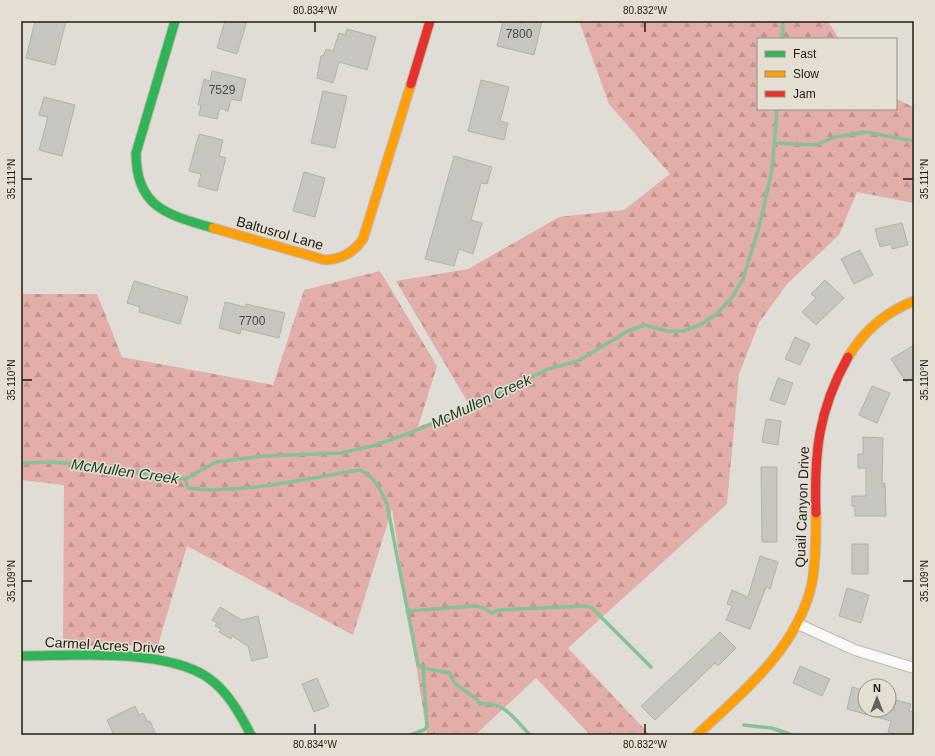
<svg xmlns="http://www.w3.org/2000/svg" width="935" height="756" viewBox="0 0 935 756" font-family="Helvetica,sans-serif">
<defs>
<pattern id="forest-firs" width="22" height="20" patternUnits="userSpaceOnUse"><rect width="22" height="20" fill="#e3ada9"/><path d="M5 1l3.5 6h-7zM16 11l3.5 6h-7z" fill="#c29491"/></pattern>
</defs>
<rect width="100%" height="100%" fill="#e0ddd6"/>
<path fill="url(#forest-firs)" d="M 579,21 L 828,21 L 839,39 L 758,39 L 758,109 L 896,109 L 896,99 L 914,107 L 914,203 L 857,192 L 839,235 L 787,284 L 759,323 L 739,374 L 727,504 L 568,648 L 650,735 L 590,735 L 536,678 L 475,735 L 427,735 L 392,509 L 353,635 L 187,546 L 158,645 L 63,646 L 64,485 L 21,480 L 21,294 L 97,294 L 122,357 L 273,385 L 304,290 L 380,271 L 437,366 L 418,427 L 470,406 L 396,281 L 468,269 L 559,217 L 624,210 L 670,174 L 609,104 Z"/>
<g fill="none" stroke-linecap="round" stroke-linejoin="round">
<path stroke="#87c196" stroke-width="3.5" d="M 782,39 L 783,21
M 774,143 L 816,145 L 835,137 L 866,132 L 914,141
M 21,463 L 51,462 L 96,465 L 163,477 L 185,479 L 216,462 L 263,456 L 341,453 L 372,446 L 410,433 L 472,407 L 548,369 L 578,361 L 628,331 L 645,325 L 667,331 L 683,331 L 700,325 L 718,313 L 732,297 L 743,279 L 759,227 L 772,170 L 777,109
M 185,479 L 188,488 C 239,495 309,478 360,470 C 375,477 380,489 387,504 L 418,665 L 423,668 L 450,673 C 455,692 473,690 480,704 C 505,701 514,719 530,735
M 407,611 L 476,606 L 483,608 L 492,613 L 498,610 L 587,606 L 592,608 L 651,667
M 744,725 L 772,728 L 792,735
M 410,735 L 424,730 L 427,727 L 423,668"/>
</g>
<path fill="#c6c5bf" stroke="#b2b1ac" d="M 35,21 L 66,21 L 55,65 L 26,58 Z
M 225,21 L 247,21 L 237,54 L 217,48 Z
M 503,21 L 524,23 L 524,21 L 542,21 L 534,55 L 497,46 Z
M 347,29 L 376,37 L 367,70 L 339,62 L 333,83 L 317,78 L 321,56 L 324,55 L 326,49 L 333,51 L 339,33 L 345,35 Z
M 212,71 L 246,79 L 241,101 L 231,99 L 228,111 L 220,108 L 217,119 L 199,115 L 201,105 L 198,105 L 204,79 L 210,81 Z
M 481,80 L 509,87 L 500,121 L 508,123 L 504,140 L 468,131 Z
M 323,91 L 347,96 L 335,148 L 311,143 Z
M 44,97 L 75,105 L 62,156 L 39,150 L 48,117 L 39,115 Z
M 199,134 L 223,140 L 219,156 L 226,158 L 217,191 L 198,186 L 201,174 L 189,171 Z
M 454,156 L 492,167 L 487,184 L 481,183 L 471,220 L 482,223 L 473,254 L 459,249 L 454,266 L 425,259 Z
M 304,172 L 325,178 L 315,217 L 293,211 Z
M 902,223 L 908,245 L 892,249 L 891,244 L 880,247 L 875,229 Z
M 860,250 L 873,275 L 854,284 L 841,259 Z
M 825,280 L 844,298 L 816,325 L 802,312 L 816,298 L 811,294 Z
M 134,281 L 188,297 L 180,324 L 139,312 L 140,307 L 127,303 Z
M 225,302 L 245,307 L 246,304 L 285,313 L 279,338 L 241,329 L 240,334 L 219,328 Z
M 795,337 L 810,344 L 800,365 L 785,359 Z
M 914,345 L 914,377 L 906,382 L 891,359 Z
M 778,378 L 793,383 L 785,405 L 770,400 Z
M 872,386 L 890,393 L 877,423 L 859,415 Z
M 766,419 L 781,421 L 778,445 L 762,442 Z
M 863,437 L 883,438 L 882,483 L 885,483 L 886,516 L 855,516 L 855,506 L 852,506 L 852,496 L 866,496 L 866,468 L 858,468 L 858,454 L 863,454 Z
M 761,467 L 777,467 L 777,542 L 762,542 Z
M 852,544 L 868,544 L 868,574 L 852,574 Z
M 760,556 L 778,562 L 770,589 L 766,587 L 750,629 L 726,620 L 732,606 L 727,604 L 732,590 L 748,597 Z
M 847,588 L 869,595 L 861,623 L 839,616 Z
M 220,607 L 242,620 L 258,616 L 268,657 L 252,661 L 248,646 L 232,636 L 231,639 L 219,632 L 221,629 L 215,626 L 217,623 L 212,620 Z
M 720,632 L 736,648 L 718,666 L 715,663 L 655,720 L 641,706 Z
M 800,666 L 830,679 L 822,696 L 793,683 Z
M 317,678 L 329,706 L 314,712 L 302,684 Z
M 852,687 L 865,691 L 865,710 L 894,710 L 896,700 L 911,704 L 909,711 L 914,712 L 914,735 L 901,735 L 888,732 L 891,721 L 847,709 Z
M 135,706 L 139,715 L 143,713 L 148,722 L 150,721 L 156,735 L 114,735 L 107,720 Z"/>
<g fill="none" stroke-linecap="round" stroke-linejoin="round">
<defs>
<path id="street" d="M 798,624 L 855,650 L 914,668"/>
<path id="fast" d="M 175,21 L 136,153 C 136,208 168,215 213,228
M 21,656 C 73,656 163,648 207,677 C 227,690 240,714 251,735"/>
<path id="slow" d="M 213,228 L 325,260 C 342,259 353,253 363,239 L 411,84
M 848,357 C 864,331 885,312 914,301
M 697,735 C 742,693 798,648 812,583 C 816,560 816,537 816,513"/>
<path id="jam" d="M 411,84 L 430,21
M 816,513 C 814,453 818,411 848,357"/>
</defs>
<use href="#street" stroke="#bdbab4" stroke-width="12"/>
<use href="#fast" stroke="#bdbab4" stroke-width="11"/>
<use href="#slow" stroke="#bdbab4" stroke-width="11"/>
<use href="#jam" stroke="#bdbab4" stroke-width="11"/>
<use href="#street" stroke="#fafaf9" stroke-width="10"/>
<use href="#fast" stroke="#30b455" stroke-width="9"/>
<use href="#slow" stroke="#ff9f0a" stroke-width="9"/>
<use href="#jam" stroke="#e5322d" stroke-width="9"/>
</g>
<path fill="none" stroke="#1e1c17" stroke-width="1.5" d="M 315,22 L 315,32M 645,22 L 645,32M 22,179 L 32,179M 903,179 L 913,179M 22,380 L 32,380M 903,380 L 913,380M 22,581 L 32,581M 903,581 L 913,581M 315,724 L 315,734M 645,724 L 645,734"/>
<g text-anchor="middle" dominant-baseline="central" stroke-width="3" stroke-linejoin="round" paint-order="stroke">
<g font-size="12" fill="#4a4843">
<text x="519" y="34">7800</text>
<text x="222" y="90">7529</text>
<text x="252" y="321">7700</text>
</g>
<g font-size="14" fill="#1e1c17" stroke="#e5dfd1">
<text transform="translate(280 233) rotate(16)">Baltusrol Lane</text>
<text transform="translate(802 507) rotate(-88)">Quail Canyon Drive</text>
<text transform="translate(105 645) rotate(3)">Carmel Acres Drive</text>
</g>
<g font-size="15" font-style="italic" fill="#183c24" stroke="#e5dfd1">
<text transform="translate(481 401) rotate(-25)">McMullen Creek</text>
<text transform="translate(125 471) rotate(8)">McMullen Creek</text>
</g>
</g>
<rect width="935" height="756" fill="none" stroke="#e5dfd1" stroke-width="44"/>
<rect x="757" y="38" width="140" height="72" fill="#e5dfd1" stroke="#959187"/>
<rect x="765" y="51" width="20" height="6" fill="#30b455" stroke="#959187"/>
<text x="793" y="58" font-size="12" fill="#1e1c17">Fast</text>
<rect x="765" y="71" width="20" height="6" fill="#ff9f0a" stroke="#959187"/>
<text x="793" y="78" font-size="12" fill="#1e1c17">Slow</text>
<rect x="765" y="91" width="20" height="6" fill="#e5322d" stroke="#959187"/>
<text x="793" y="98" font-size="12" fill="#1e1c17">Jam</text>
<g transform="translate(877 698)"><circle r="19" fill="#e5dfd1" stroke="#959187"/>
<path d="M0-3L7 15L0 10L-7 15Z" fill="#62605a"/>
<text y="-6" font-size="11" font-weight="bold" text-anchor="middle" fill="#1e1c17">N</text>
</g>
<rect x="22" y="22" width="891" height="712" fill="none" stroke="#1e1c17" stroke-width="1.5"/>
<g font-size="10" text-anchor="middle" fill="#1e1c17">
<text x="315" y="14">80.834°W</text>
<text x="645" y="14">80.832°W</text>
<text transform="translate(11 179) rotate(-90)" y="4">35.111°N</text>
<text transform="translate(924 179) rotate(-90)" y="4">35.111°N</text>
<text transform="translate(11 380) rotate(-90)" y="4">35.110°N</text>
<text transform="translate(924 380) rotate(-90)" y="4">35.110°N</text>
<text transform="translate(11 581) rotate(-90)" y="4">35.109°N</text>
<text transform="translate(924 581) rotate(-90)" y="4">35.109°N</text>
<text x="315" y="748">80.834°W</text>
<text x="645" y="748">80.832°W</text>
</g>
</svg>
